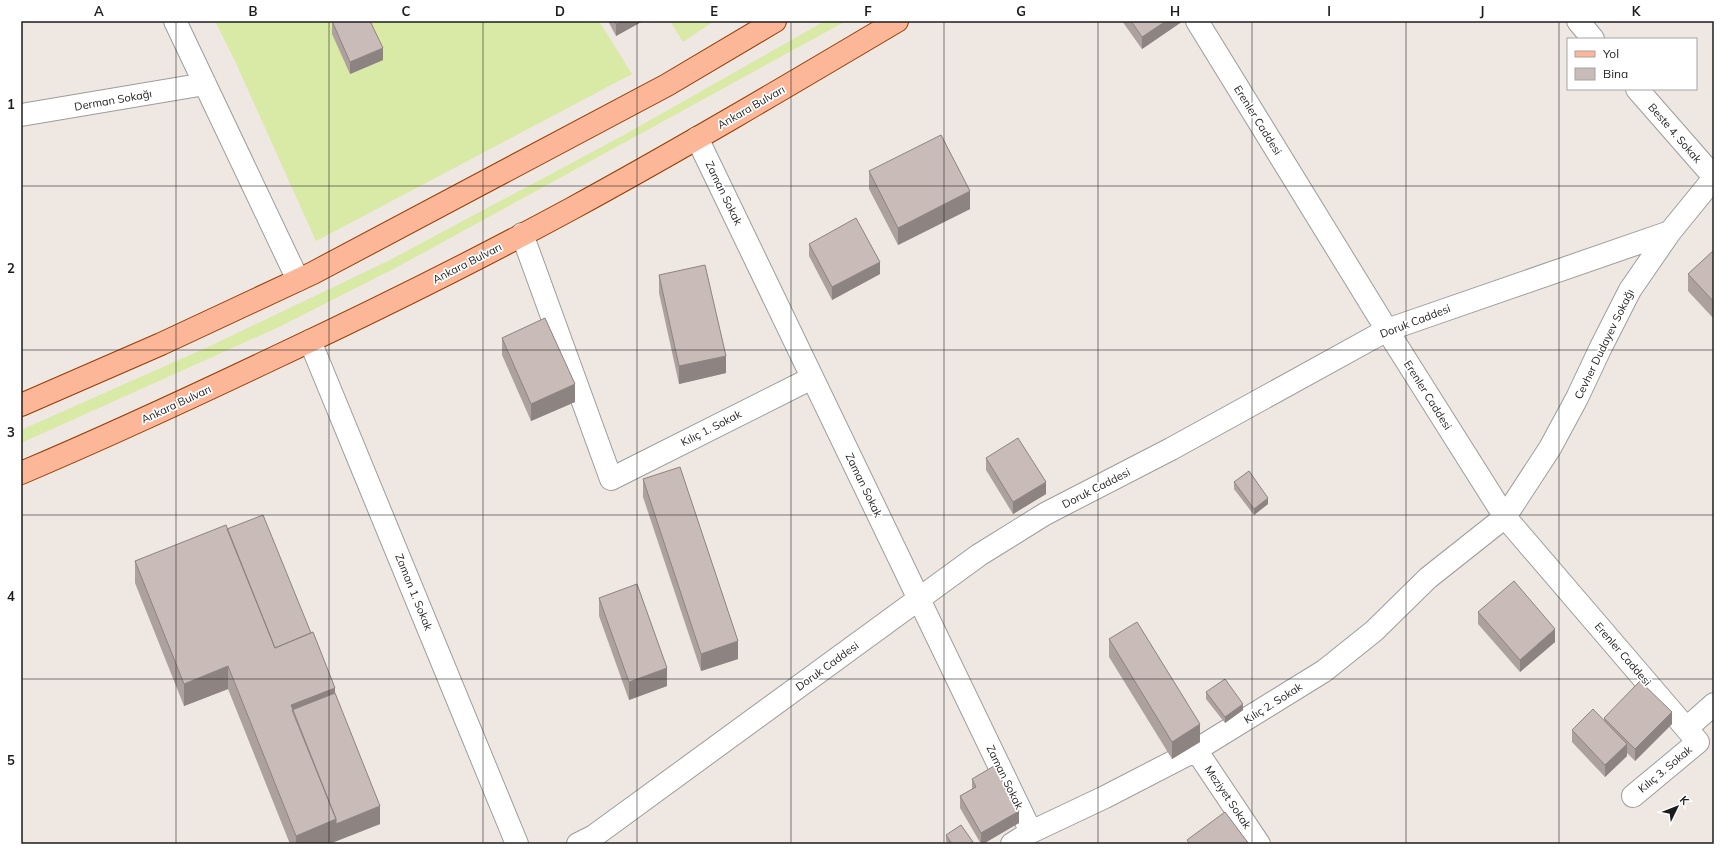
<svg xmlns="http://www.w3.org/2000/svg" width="1735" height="865" viewBox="0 0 1735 865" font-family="Mulish,sans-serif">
<rect width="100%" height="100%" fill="#eee7e2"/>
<path fill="#d9e9a6" d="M 215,21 L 599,21 L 632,74 L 316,241 L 235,61 Z
M 670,21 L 714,21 L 683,42 Z
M 825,21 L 846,21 L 399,266 L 281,326 L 21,443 L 21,430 L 208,347 L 388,261 L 624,135 Z"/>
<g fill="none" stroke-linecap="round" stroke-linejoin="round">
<defs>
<path id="minor" d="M 175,21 L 298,280
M 1197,21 L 1387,330 L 1505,517 L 1698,742 L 1633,796
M 1578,21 L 1593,39
M 1637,89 L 1714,177
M 21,115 L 205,84
M 697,138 L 1031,832
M 522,234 L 611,479 L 812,378
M 310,341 L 517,844
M 1687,728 L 1714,704
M 1196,750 L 1259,844
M 578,844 L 594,836 L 979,555 L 1045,514 L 1171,449 L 1387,330 L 1670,232
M 1012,844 L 1031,832 L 1105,797 L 1196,750 L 1324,671 L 1374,631 L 1428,578 L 1505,517 L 1550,448 L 1577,398 L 1601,347 L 1630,290 L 1670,232 L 1714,178"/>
<path id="major" d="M 21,405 L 161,344 L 313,273 L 667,85 L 775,21
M 21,473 C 106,437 190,398 274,358 C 374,311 473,262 571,209 C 681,149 789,85 897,21"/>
</defs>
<use href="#minor" stroke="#9d9d9d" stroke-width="24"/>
<use href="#major" stroke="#953c00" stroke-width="24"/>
<use href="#minor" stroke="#fff" stroke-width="22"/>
<use href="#major" stroke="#fcb698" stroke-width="22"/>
</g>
<path fill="#ada19e" d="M 332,21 L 383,60 L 350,74 L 332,34 Z
M 608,21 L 643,21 L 616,36 Z
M 1122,21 L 1183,21 L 1142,49 Z
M 869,171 L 970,209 L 898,245 L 869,189 Z
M 809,244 L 880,274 L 832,300 L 809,256 Z
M 1714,250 L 1714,319 L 1688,291 L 1688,274 Z
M 659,275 L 726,373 L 679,384 L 659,293 Z
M 502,338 L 575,402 L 531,421 L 502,355 Z
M 986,458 L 1046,494 L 1013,514 L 986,470 Z
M 643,479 L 738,659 L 701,671 L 643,497 Z
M 1234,482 L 1268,504 L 1254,515 L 1234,489 Z
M 227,529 L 335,693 L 380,824 L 329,844 L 290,844 L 228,689 L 184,706 L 135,583 L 135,561 Z
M 599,598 L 667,686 L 629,700 L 599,616 Z
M 1478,612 L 1555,642 L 1520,672 L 1478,624 Z
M 1109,639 L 1200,742 L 1172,759 L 1109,657 Z
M 1206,692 L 1243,710 L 1225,723 L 1206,699 Z
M 1604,718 L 1672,724 L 1635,761 L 1627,753 L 1627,756 L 1605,777 L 1572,742 L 1572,730 L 1604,720 Z
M 972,779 L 1019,823 L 983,844 L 981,844 L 960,808 L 960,796 L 972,789 Z
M 946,835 L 973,844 L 948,844 L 946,841 Z"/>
<path fill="#8d8381" d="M 622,21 L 643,21 L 616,36 L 616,24 Z
M 1166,21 L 1183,21 L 1142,49 L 1142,37 Z
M 383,48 L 383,60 L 350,74 L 350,62 Z
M 970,191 L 970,209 L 898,245 L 898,228 Z
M 880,262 L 880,274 L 832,300 L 832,287 Z
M 726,356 L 726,373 L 679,384 L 679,366 Z
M 575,384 L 575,402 L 531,421 L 531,404 Z
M 1046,482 L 1046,494 L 1013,514 L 1013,502 Z
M 1268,498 L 1268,504 L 1254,515 L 1254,509 Z
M 1555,629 L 1555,642 L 1520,672 L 1520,660 Z
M 738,641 L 738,659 L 701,671 L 701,654 Z
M 228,666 L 228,689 L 184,706 L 184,684 Z
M 667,668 L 667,686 L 629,700 L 629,682 Z
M 335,688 L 335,710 L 297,725 L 291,705 Z
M 1243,704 L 1243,710 L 1225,723 L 1225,717 Z
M 1672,712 L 1672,724 L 1635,761 L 1635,749 Z
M 1200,724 L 1200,742 L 1172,759 L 1172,742 Z
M 1627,744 L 1627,756 L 1605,777 L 1605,765 Z
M 380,806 L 380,824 L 329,844 L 296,844 L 296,836 L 336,819 Z
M 1019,811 L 1019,823 L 983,844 L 981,844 L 981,833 Z"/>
<path fill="#c9bbb8" stroke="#8d8381" d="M 332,21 L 370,21 L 383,48 L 350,62 Z
M 615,21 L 622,21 L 616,24 Z
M 1131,21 L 1166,21 L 1142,37 Z
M 941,135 L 970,191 L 898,228 L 869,171 Z
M 856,218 L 880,262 L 832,287 L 809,244 Z
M 1714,250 L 1714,302 L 1688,274 Z
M 705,265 L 726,356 L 679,366 L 659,275 Z
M 545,318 L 575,384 L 531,404 L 502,338 Z
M 1018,438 L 1046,482 L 1013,502 L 986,458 Z
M 680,467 L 738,641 L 701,654 L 643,479 Z
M 1249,471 L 1268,498 L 1254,509 L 1234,482 Z
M 263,515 L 311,633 L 275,648 L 227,529 Z
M 226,525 L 275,648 L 313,632 L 335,688 L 291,705 L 336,819 L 296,836 L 228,666 L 184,684 L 135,561 Z
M 1514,581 L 1555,629 L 1520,660 L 1478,612 Z
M 637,584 L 667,668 L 629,682 L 599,598 Z
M 1137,622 L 1200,724 L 1172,742 L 1109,639 Z
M 1225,679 L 1243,704 L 1225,717 L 1206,692 Z
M 1640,681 L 1672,712 L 1635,749 L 1604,718 Z
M 335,693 L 380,806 L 336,824 L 336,819 L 292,710 Z
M 1593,709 L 1627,744 L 1605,765 L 1572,730 Z
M 994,766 L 1019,811 L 981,833 L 960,796 L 976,787 L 972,779 Z
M 1225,812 L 1249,844 L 1190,844 L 1187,840 Z
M 961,825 L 973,842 L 969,844 L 952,844 L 946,835 Z"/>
<path fill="none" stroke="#1c1c1c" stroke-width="1" stroke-opacity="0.55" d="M 176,21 L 176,844M 329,21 L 329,844M 483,21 L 483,844M 637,21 L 637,844M 791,21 L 791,844M 944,21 L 944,844M 1098,21 L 1098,844M 1252,21 L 1252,844M 1406,21 L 1406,844M 1559,21 L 1559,844M 21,186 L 1714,186M 21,350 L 1714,350M 21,515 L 1714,515M 21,679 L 1714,679"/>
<g text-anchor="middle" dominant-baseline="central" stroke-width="3.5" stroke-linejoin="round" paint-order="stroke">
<g font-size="11" fill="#1c1c1c" stroke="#fff">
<text transform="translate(113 100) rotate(-10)">Derman Sokağı</text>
<text transform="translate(751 107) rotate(-30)">Ankara Bulvarı</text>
<text transform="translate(1258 120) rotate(58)">Erenler Caddesi</text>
<text transform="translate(1675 133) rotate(49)">Beste 4. Sokak</text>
<text transform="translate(724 193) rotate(64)">Zaman Sokak</text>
<text transform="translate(467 263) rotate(-27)">Ankara Bulvarı</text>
<text transform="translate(1415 321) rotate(-21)">Doruk Caddesi</text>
<text transform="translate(1604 344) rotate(-64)">Cevher Dudayev Sokağı</text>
<text transform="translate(1428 395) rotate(58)">Erenler Caddesi</text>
<text transform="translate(176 404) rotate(-25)">Ankara Bulvarı</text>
<text transform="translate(711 428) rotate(-27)">Kılıç 1. Sokak</text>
<text transform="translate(864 485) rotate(64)">Zaman Sokak</text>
<text transform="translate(1096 488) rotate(-27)">Doruk Caddesi</text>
<text transform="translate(414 592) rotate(68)">Zaman 1. Sokak</text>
<text transform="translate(1623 654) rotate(49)">Erenler Caddesi</text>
<text transform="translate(827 666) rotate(-36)">Doruk Caddesi</text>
<text transform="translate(1273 703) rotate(-32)">Kılıç 2. Sokak</text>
<text transform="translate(1665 769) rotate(-40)">Kılıç 3. Sokak</text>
<text transform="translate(1005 777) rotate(64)">Zaman Sokak</text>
<text transform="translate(1228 797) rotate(56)">Meziyet Sokak</text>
</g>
</g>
<rect width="1735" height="865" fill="none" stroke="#ffffff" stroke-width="44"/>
<rect x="1567" y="38" width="130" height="52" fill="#ffffff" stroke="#a4a4a4"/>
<rect x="1575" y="51" width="20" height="6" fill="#fcb698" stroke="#a4a4a4"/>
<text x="1603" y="58" font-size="12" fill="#1c1c1c">Yol</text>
<rect x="1575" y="68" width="20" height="12" fill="#c9bbb8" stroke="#a4a4a4"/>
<text x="1603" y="78" font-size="12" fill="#1c1c1c">Bina</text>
<g transform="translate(1677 807) rotate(47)" stroke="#ffffff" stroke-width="3" paint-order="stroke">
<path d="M0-3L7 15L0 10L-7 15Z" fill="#1c1c1c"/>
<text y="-6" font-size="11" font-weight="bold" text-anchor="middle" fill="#1c1c1c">K</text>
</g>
<rect x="22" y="22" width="1691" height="821" fill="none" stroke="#1c1c1c" stroke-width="1.5"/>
<g font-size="13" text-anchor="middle" font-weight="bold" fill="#1c1c1c">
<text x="99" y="16">A</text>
<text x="253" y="16">B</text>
<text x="406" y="16">C</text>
<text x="560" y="16">D</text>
<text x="714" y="16">E</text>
<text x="868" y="16">F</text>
<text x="1021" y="16">G</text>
<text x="1175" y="16">H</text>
<text x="1329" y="16">I</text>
<text x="1482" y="16">J</text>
<text x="1636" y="16">K</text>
<text x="11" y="109">1</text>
<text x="11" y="273">2</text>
<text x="11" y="437">3</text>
<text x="11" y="601">4</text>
<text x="11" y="765">5</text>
</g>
</svg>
